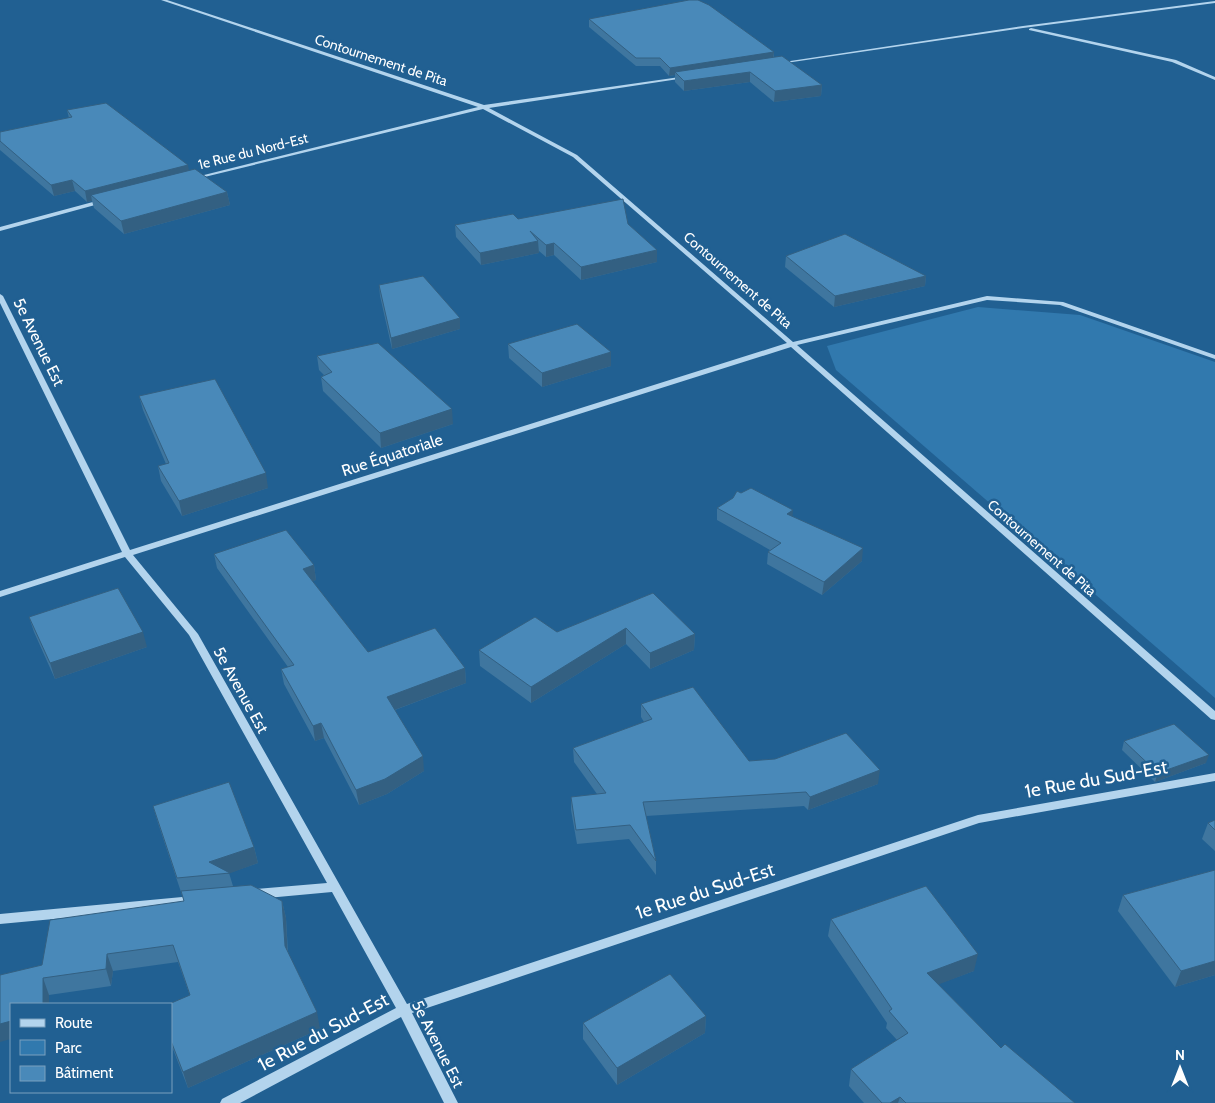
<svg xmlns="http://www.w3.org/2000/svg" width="1215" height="1103" viewBox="0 0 1215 1103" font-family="Cabin,sans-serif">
<rect width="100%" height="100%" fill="#216092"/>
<path fill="#3179ae" d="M 978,307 L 1080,315 L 1215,362 L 1215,698 L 836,370 L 827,346 Z"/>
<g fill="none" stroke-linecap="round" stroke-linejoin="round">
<path fill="#b3d4ed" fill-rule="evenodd" d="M 161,0 L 167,0 L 484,105 L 687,76 L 687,78 L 685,78 L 489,108 L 577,155 L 793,342 L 987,296 L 1063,302 L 1215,355 L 1215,359 L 1060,305 L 987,300 L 797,345 L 1215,711 L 1215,720 L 1211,719 L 791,347 L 133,555 L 198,634 L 407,1004 L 978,815 L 1215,773 L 1215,781 L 979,823 L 412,1013 L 458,1103 L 444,1103 L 401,1017 L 240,1103 L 220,1103 L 222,1099 L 396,1008 L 332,892 L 256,899 L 252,897 L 250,894 L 252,891 L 256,889 L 327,883 L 189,635 L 125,557 L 0,597 L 0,591 L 122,552 L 0,303 L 0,294 L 3,296 L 130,550 L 787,343 L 573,157 L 483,109 L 192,180 L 192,178 L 478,107 Z
M 1215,1 L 1215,3 L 1023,28 L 779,64 L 777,63 L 1023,26 Z
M 1031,28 L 1176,60 L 1215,77 L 1215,80 L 1172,62 L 1029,30 L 1029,29 Z
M 104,199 L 107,201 L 106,202 L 0,231 L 0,227 Z
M 193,896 L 197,898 L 199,901 L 197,904 L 193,906 L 0,924 L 0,914 Z"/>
</g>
<path fill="#3f769f" d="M 589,19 L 774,52 L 774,57 L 822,85 L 821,96 L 774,102 L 750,82 L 684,91 L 675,82 L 675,75 L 669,76 L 660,66 L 636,66 L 589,27 Z
M 67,110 L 189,171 L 227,192 L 230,205 L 124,234 L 94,208 L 92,201 L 87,202 L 75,191 L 54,196 L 0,150 L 0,132 L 69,118 Z
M 518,219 L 628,224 L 657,250 L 657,262 L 581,280 L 554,255 L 546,257 L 539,251 L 539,253 L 481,265 L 456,237 L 455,225 Z
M 786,256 L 926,276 L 925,286 L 834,307 L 785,267 Z
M 379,285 L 460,329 L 392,349 L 380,296 Z
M 508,344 L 611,352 L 611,366 L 542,387 L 509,358 Z
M 317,356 L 453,424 L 381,448 L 323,391 L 321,377 L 324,375 L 319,370 Z
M 139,396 L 268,488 L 182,516 L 161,481 L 158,466 L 166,464 L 143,410 Z
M 717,508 L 792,516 L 862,561 L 822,595 L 767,564 L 768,552 L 770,550 L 717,520 Z
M 214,554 L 314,565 L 316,580 L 312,581 L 368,652 L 465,668 L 466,683 L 395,710 L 424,771 L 387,794 L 359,805 L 324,738 L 315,741 L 284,684 L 281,669 L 288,667 L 217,568 Z
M 653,593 L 695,634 L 694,650 L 650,669 L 626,644 L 531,703 L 480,666 L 479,650 L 557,632 Z
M 29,617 L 147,647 L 55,679 L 34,632 Z
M 641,704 L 749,761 L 878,784 L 808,810 L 804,806 L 646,816 L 656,861 L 656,875 L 629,839 L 577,844 L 571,810 L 571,797 L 597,794 L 574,762 L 573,748 L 644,722 L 641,717 Z
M 1124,741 L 1206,763 L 1155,782 L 1122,750 Z
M 153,806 L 254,847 L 258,863 L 229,873 L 233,886 L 282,901 L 286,918 L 288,952 L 320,1029 L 188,1088 L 171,1044 L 171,1004 L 190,996 L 178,962 L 113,971 L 111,986 L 49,995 L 49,1004 L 11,1004 L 42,965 L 184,901 L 158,823 Z
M 1215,820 L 1215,851 L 1202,839 L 1208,823 Z
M 1215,870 L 1215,975 L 1175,987 L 1118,911 L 1123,895 Z
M 831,919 L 974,971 L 938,984 L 1001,1048 L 1075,1103 L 864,1103 L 849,1086 L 851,1069 L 897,1040 L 886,1028 L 887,1023 L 828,936 Z
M 706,1016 L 705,1033 L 617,1085 L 583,1039 L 583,1023 Z"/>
<path fill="#336082" d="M 774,52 L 773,61 L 675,72 L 675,75 L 669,76 L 670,68 Z
M 750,72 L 750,82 L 684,91 L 684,81 Z
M 822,85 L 821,96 L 774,102 L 775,91 Z
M 188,165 L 190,176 L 91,195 L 92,201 L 87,202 L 85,191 Z
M 72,180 L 75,191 L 54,196 L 51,185 Z
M 227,192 L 230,205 L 124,234 L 121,221 Z
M 538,241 L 539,253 L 481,265 L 480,253 Z
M 554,243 L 554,255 L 546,257 L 546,245 Z
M 657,250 L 657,262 L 581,280 L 581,267 Z
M 926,276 L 925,286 L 834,307 L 835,296 Z
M 460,318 L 460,329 L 392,349 L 391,338 Z
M 611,352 L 611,366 L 542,387 L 542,373 Z
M 452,409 L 453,424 L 381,448 L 380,433 Z
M 266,473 L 268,488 L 182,516 L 179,501 Z
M 793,510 L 792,522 L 787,514 Z
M 863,548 L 862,561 L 822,595 L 824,582 Z
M 314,565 L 316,580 L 305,584 L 303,569 Z
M 626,628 L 626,644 L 531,703 L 531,687 Z
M 143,632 L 147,647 L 55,679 L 50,663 Z
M 695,634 L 694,650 L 650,669 L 650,653 Z
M 465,668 L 466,683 L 389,712 L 387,697 Z
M 321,723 L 324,738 L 315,741 L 313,726 Z
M 1209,755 L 1206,763 L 1155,782 L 1158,773 Z
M 423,756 L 424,771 L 387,794 L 359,805 L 356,790 Z
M 880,770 L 878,784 L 808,810 L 810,797 Z
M 254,847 L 258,863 L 228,874 L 209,862 Z
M 282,901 L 286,918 L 288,963 L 285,946 Z
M 107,954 L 113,971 L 111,986 L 106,969 Z
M 978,954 L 974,971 L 924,990 L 927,973 Z
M 1215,961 L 1215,975 L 1175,987 L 1181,971 Z
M 43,978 L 49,995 L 49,1004 L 43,1004 Z
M 317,1012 L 320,1029 L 188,1088 L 183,1072 Z
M 706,1016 L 705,1033 L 617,1085 L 617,1068 Z
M 11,1021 L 11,1039 L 0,1042 L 0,1024 Z
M 900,1097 L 898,1103 L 890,1103 Z"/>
<path fill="#4989b9" stroke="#336082" d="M 689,0 L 698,0 L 709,5 L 774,52 L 670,68 L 660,58 L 636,58 L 589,19 Z
M 782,56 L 822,85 L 775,91 L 750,72 L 684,81 L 675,72 Z
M 106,103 L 188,165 L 85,191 L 72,180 L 51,185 L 0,141 L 0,132 L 72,117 L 67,110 Z
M 195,169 L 227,192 L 121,221 L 91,195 Z
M 623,199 L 628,224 L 657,250 L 581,267 L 554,243 L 546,245 L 530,231 L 538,241 L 480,253 L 455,225 L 513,214 L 518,219 Z
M 845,234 L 926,276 L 835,296 L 786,256 Z
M 423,276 L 460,318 L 391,338 L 379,285 Z
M 577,324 L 611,352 L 542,373 L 508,344 Z
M 378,343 L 452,409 L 380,433 L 321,377 L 332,372 L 317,356 Z
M 215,379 L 266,473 L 179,501 L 158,466 L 169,463 L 139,396 Z
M 751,488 L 793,510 L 787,514 L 863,548 L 824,582 L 768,552 L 781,543 L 717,508 L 733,498 L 737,491 L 741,493 Z
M 286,530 L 314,565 L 303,569 L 368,652 L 435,628 L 465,668 L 387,697 L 423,756 L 385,779 L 356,790 L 321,723 L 313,726 L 281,669 L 294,665 L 214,554 Z
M 118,588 L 143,632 L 50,663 L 29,617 Z
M 653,593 L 695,634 L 650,653 L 626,628 L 531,687 L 479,650 L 535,617 L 557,632 Z
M 693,687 L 749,761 L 775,759 L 846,733 L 880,770 L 810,797 L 806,792 L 643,802 L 656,861 L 630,825 L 576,830 L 571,797 L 606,793 L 573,748 L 652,719 L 641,704 Z
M 1174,724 L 1209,755 L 1158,773 L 1124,741 Z
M 229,782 L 254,847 L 209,862 L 230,873 L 177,878 L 153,806 Z
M 1215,820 L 1215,830 L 1208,823 Z
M 1215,870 L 1215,961 L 1181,971 L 1123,895 Z
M 251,885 L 282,901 L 285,946 L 317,1012 L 183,1072 L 171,1041 L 171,1004 L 169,1004 L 190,995 L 173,945 L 107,954 L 106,969 L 43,978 L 43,1004 L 11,1004 L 11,1021 L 0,1024 L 0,975 L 42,965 L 50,920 L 184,901 L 181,891 Z
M 926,886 L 978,954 L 927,973 L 1001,1048 L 1005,1044 L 1075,1103 L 906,1103 L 900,1097 L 890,1103 L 882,1103 L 851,1069 L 908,1033 L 889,1011 L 892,1009 L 831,919 Z
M 670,974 L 706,1016 L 617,1068 L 583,1023 Z"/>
<g text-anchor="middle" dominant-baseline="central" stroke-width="5" stroke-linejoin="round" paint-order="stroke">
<g font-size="14" fill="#fff" stroke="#216092">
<text transform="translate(381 60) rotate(18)">Contournement de Pita</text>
<text transform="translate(253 151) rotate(-14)">1e Rue du Nord-Est</text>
<text transform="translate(738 280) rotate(41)">Contournement de Pita</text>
<text transform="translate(1042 548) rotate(41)">Contournement de Pita</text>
</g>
<g font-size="16" fill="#fff" stroke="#216092">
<text transform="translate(39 342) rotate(64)">5e Avenue Est</text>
<text transform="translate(392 455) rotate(-18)">Rue Équatoriale</text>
<text transform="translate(241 690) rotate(61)">5e Avenue Est</text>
<text transform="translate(438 1044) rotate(63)">5e Avenue Est</text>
</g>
<g font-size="19" fill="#fff" stroke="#216092">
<text transform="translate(1096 779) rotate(-10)">1e Rue du Sud-Est</text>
<text transform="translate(705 891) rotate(-18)">1e Rue du Sud-Est</text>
<text transform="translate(323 1032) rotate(-28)">1e Rue du Sud-Est</text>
</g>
</g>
<rect x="10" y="1003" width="162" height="90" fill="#216092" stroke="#7aa0be"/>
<rect x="20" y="1019" width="25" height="8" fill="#b3d4ed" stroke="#7aa0be"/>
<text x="55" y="1028" font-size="15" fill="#ffffff">Route</text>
<rect x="20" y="1040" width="25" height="15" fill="#3179ae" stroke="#7aa0be"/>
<text x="55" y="1053" font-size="15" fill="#ffffff">Parc</text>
<rect x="20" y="1066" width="25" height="15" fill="#4989b9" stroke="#7aa0be"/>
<text x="55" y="1078" font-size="15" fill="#ffffff">Bâtiment</text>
<g transform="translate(1180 1068)" stroke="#216092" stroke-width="4" paint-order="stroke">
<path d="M0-4L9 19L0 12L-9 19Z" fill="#ffffff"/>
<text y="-8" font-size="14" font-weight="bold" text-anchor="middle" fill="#ffffff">N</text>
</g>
</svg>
